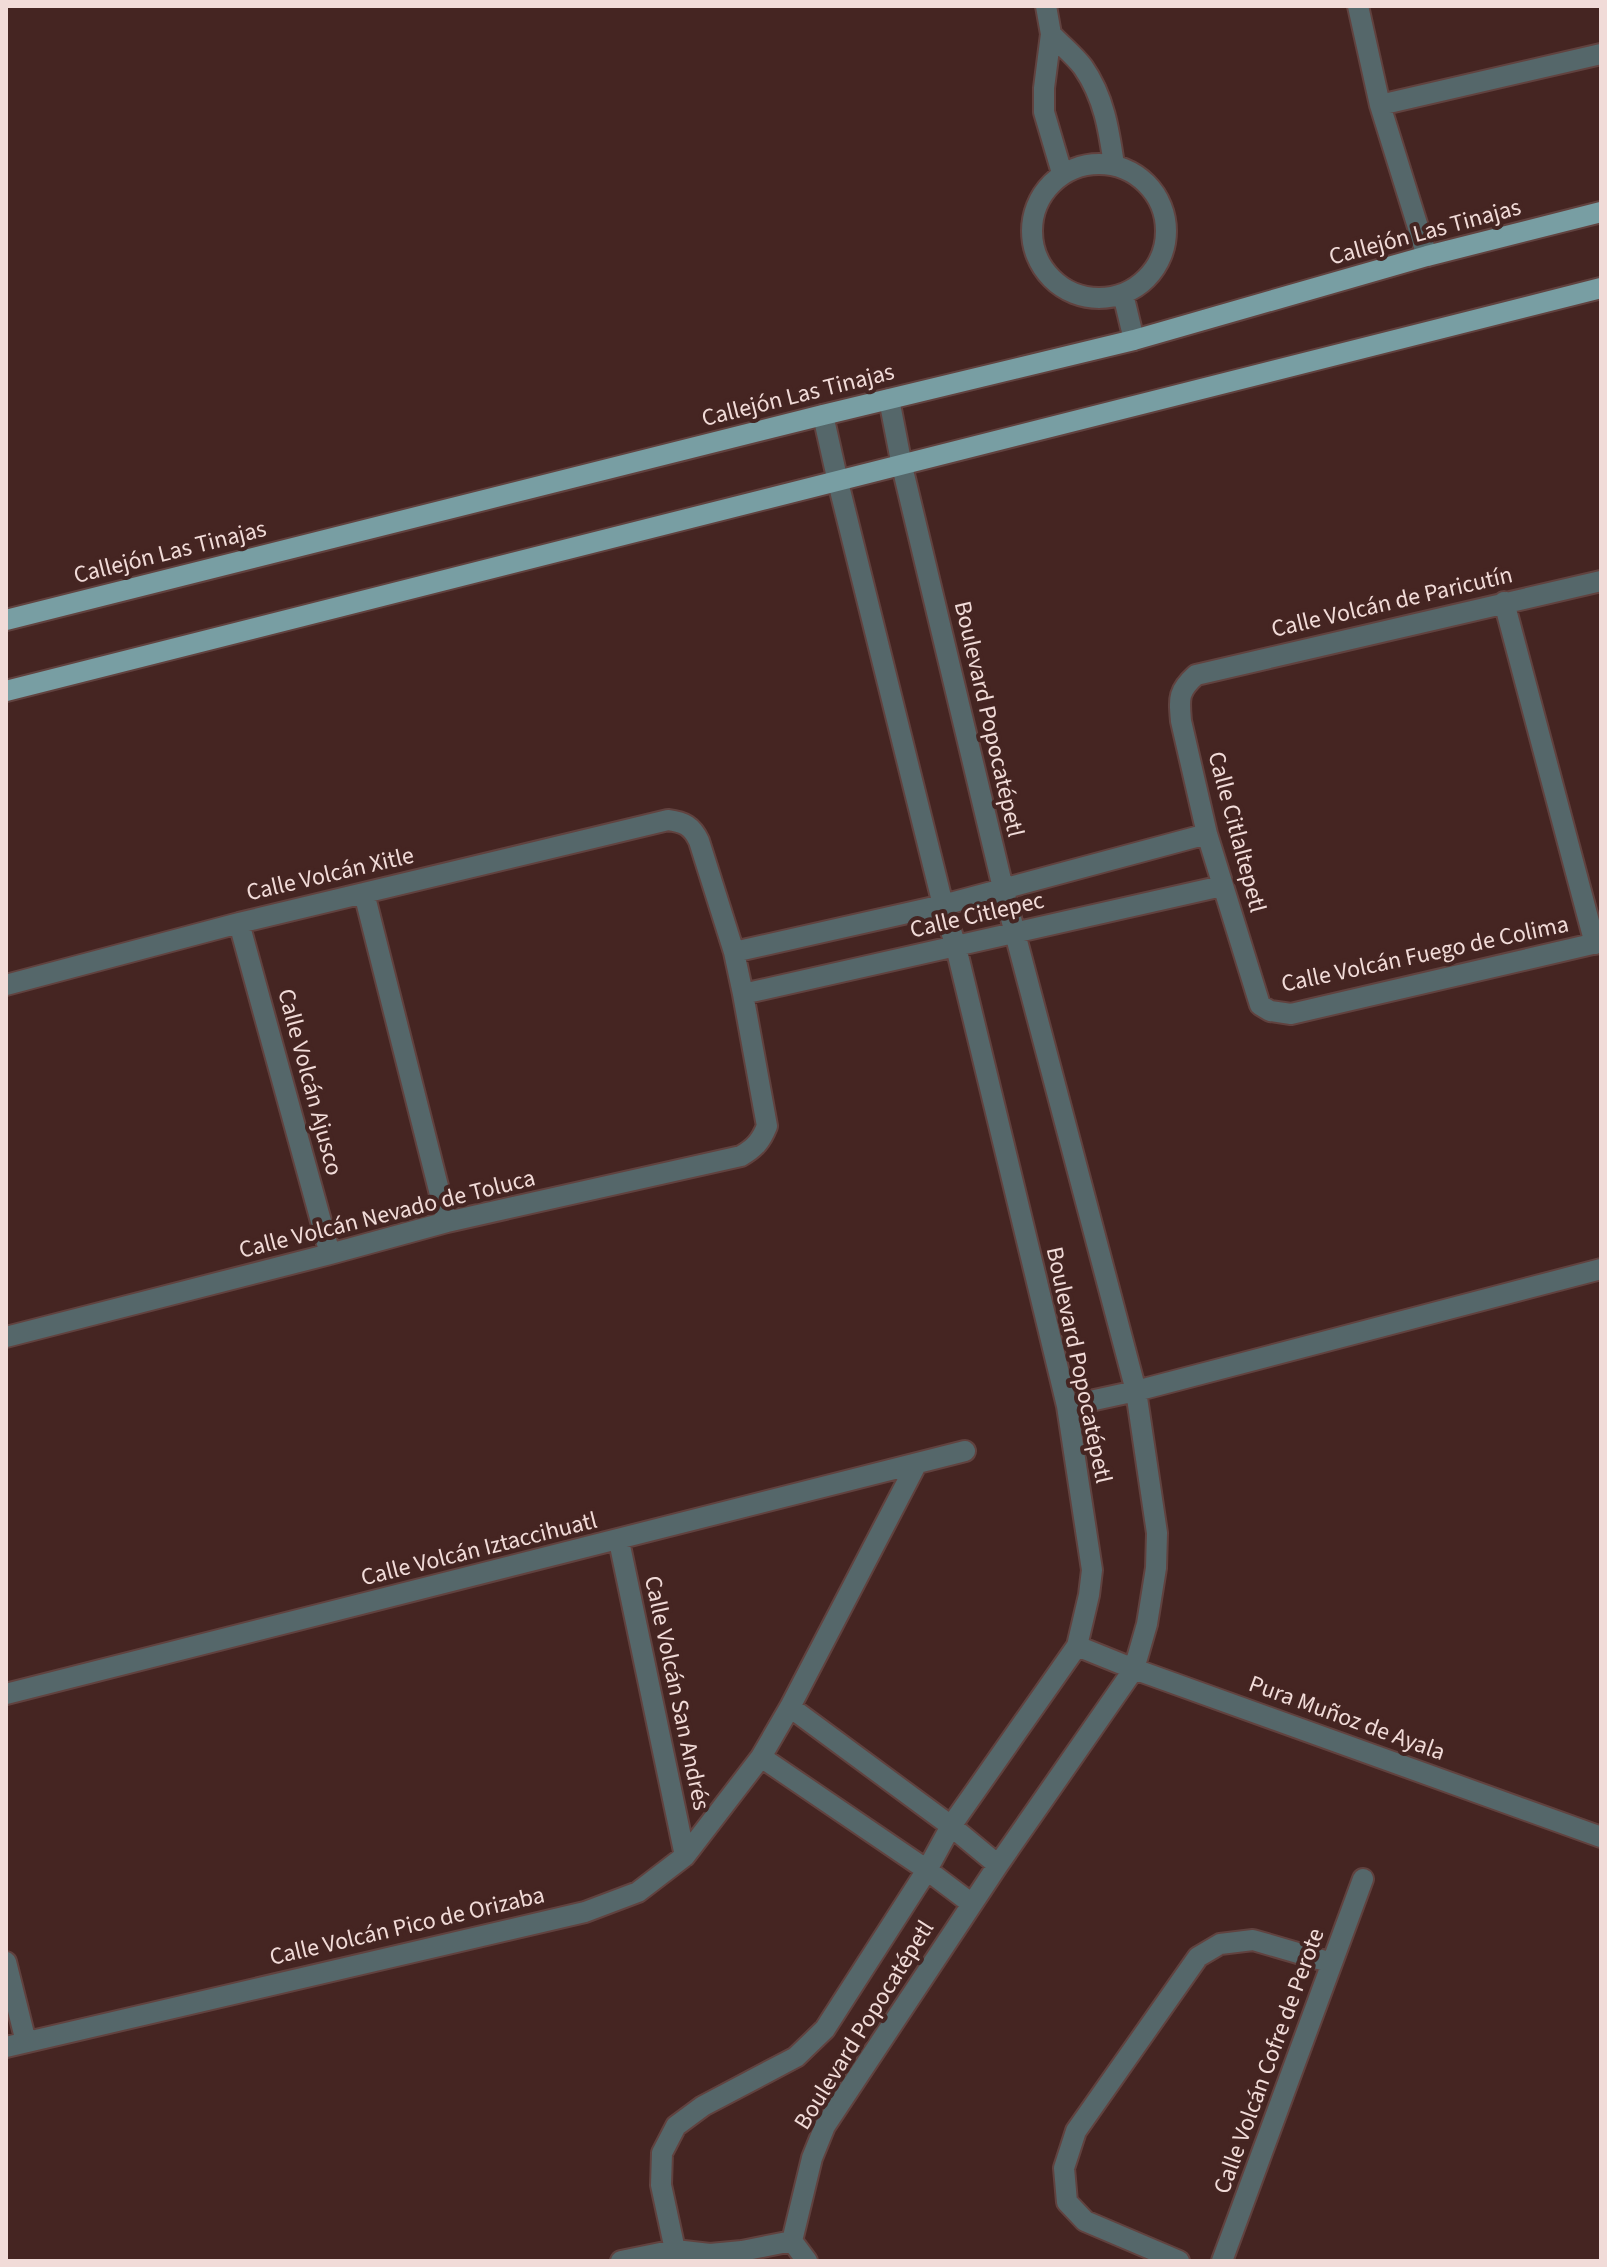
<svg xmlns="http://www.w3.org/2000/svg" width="1607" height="2267" viewBox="0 0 1607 2267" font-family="'Source Sans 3',sans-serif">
<rect width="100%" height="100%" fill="#452522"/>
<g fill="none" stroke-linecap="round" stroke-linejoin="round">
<defs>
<path id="minor" d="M 1046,6 L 1051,34 L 1044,88 L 1044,112 L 1062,173
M 1358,6 L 1380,105 L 1427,256
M 1051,34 C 1061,45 1074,55 1083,67 C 1104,97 1109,130 1114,165
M 1380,105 L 1601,54
M1032 231a67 67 0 1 1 134 0a67 67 0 1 1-134 0Z
M 1123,294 L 1134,340
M 1601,581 L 1196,675 C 1178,691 1179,698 1181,721 L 1207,834 L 1260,1005 L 1270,1011 L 1291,1014 L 1601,942
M 1504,602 L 1595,944
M 364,893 L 447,1222
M 239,923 L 330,1254
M 734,952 L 943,905 L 1207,834
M 6,985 L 239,923 L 668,820 C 684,822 692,826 699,841 L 734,952 L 743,994 L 767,1126 C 761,1141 755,1148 741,1156 L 447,1222 L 330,1254 L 6,1337
M 743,994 L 1222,886
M 1067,1406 L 1136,1391 L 1601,1269
M 619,1541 L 685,1856
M 1077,1646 L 1134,1669 L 1601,1837
M 6,1694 L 965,1451
M 790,1707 L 951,1826 L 998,1865
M 761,1757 L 927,1870 L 972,1904
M 6,1962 L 26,2042
M 6,2047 L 585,1912 L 638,1892 L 685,1856 L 761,1757 L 790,1707 L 916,1465
M 792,2241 L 812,2158 L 825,2126 L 998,1865 L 1134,1669 L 1147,1624 L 1156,1568 L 1157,1533 L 1136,1391 L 1003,888 L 902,466 L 889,399
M 792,2241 L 807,2261
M 675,2250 L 661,2185 L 662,2153 L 676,2126 L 703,2106 L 796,2057 L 825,2029 L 927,1870 L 951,1826 L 1077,1646 L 1089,1595 L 1092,1570 L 1067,1406 L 956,947 L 943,905 L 838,482 L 823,415
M 621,2261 L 675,2250 L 710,2254 L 742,2251 L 792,2241
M 1179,2261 L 1085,2221 L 1067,2202 L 1064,2168 L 1076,2131 L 1198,1957 L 1220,1944 L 1253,1940 L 1332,1963
M 1222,2261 L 1363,1879"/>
<path id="major" d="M 6,620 L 823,415 L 1134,340 L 1427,256 L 1601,212
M 6,691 L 1601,288"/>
</defs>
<use href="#minor" stroke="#61423f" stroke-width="24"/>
<use href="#major" stroke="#61423f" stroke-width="24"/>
<use href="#minor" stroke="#55676a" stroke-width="20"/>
<use href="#major" stroke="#789ea3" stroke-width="20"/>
</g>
<g text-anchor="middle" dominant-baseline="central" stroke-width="8" stroke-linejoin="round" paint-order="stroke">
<g font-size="24" fill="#f1dbd8" stroke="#452522">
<text transform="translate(1425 232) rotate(-15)">Callejón Las Tinajas</text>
<text transform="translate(798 395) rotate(-14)">Callejón Las Tinajas</text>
<text transform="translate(170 552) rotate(-14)">Callejón Las Tinajas</text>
<text transform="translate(1392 602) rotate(-13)">Calle Volcán de Paricutín</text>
<text transform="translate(989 719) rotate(77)">Boulevard Popocatépetl</text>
<text transform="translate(1237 832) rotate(75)">Calle Citlaltepetl</text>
<text transform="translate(330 874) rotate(-13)">Calle Volcán Xitle</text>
<text transform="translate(977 915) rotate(-13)">Calle Citlepec</text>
<text transform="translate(1425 954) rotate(-12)">Calle Volcán Fuego de Colima</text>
<text transform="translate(310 1082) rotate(75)">Calle Volcán Ajusco</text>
<text transform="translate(387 1214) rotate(-14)">Calle Volcán Nevado de Toluca</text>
<text transform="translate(1079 1365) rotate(78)">Boulevard Popocatépetl</text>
<text transform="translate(479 1549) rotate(-14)">Calle Volcán Iztaccihuatl</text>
<text transform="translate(677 1693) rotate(78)">Calle Volcán San Andrés</text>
<text transform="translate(1347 1718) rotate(20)">Pura Muñoz de Ayala</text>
<text transform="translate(407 1926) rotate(-13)">Calle Volcán Pico de Orizaba</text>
<text transform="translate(864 2025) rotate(-58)">Boulevard Popocatépetl</text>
<text transform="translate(1269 2061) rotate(-70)">Calle Volcán Cofre de Perote</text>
</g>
</g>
<rect width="1607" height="2267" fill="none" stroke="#f1dbd8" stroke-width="16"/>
</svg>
